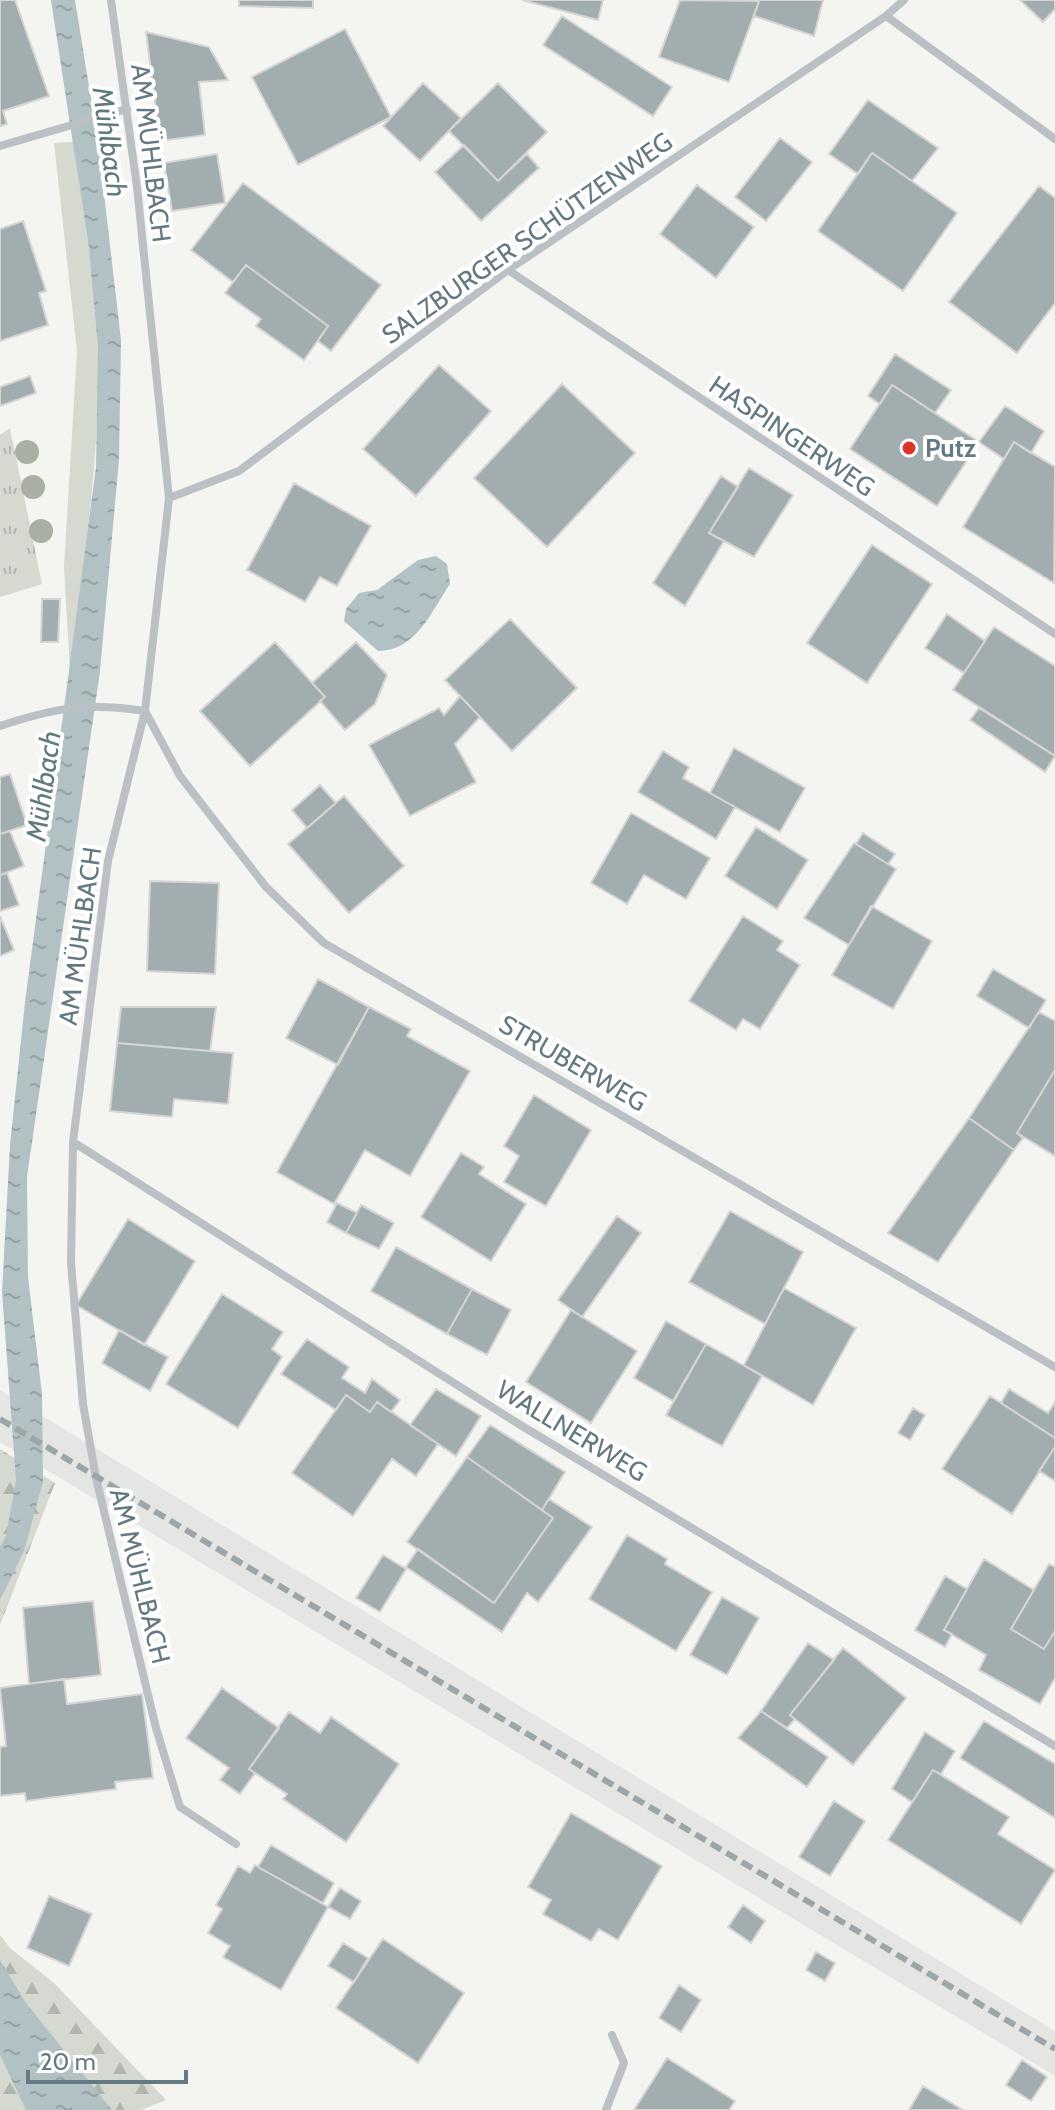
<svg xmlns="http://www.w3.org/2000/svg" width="1055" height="2110" viewBox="0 0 1055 2110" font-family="Cabin,sans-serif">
<defs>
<pattern id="forest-firs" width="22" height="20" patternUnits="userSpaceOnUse" patternTransform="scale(2)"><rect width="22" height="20" fill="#d5d9d0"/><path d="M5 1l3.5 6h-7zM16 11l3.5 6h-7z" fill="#b0b5ae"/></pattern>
<pattern id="park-tufts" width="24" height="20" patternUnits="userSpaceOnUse" patternTransform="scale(2)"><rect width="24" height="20" fill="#d5d9d0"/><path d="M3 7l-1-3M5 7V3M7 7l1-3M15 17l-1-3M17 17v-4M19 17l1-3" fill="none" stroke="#b0b5ae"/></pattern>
<pattern id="water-ripples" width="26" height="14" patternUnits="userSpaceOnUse" patternTransform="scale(2)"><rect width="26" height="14" fill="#b2c2c4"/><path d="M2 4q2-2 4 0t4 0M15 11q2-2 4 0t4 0" fill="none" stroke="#94a2a5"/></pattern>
</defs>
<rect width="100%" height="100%" fill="#f4f4f1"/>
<path fill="#e5e5e4" d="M 0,1390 L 1055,2031 L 1055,2076 L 0,1442 Z"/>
<path fill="#d5d9d0" d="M 73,142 C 83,210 96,279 98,348 C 101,456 83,563 70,670 L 64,567 L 77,351 L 54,143 Z"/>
<path fill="url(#forest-firs)" d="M 0,1449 L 55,1483 L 0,1625 Z
M 0,1935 L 10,1948 L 54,1983 L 166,2100 L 141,2110 L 0,2110 Z"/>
<path fill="url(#park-tufts)" d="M 10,428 L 42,584 L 0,597 L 0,435 Z"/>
<path fill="url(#water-ripples)" d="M 51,0 L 75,0 L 98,142 L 121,340 L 119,459 L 100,671 L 27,1177 L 28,1277 L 42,1394 L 43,1482 L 24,1551 L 0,1600 L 0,1547 L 6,1536 L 16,1480 L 2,1292 L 10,1145 L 25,1002 L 96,467 L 98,347 L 89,248 Z
M 436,556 L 447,564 L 450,584 C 431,612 416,651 378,651 L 344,621 L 346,609 L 359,593 L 377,590 L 418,560 Z
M 0,1960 L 26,2003 L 112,2110 L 26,2110 L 0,2055 Z"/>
<path fill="#a2adb0" stroke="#d6d5d3" stroke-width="2" d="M 0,0 L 15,0 L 49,96 L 3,111 L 7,124 L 0,126 Z
M 239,0 L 313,0 L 313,8 L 239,6 Z
M 522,0 L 603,0 L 598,20 Z
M 680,0 L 759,1 L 729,82 L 659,57 Z
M 754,0 L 823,0 L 814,36 L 754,16 L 759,1 Z
M 1020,0 L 1055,0 L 1055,9 L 1043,22 Z
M 562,16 L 672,87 L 653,116 L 543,45 Z
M 345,29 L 391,117 L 298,165 L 252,77 Z
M 146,32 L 209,47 L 228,80 L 199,82 L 205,135 L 160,141 Z
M 423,83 L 461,118 L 420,161 L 383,126 Z
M 498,83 L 547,132 L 498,181 L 449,131 Z
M 868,100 L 938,148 L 912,181 L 872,153 L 858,174 L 829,154 Z
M 780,138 L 812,162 L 766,221 L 735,197 Z
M 464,145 L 498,181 L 527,154 L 539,168 L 481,221 L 435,172 Z
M 872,153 L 957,213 L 903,291 L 818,231 Z
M 217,154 L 225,203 L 172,211 L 164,163 Z
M 243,183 L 381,285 L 331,351 L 318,341 L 328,326 L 246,265 L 233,282 L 191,250 Z
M 697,185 L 754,227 L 716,278 L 660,234 Z
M 1039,186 L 1055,198 L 1055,303 L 1017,353 L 949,302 Z
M 23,221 L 46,291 L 39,293 L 48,325 L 0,341 L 0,229 Z
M 246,265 L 328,326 L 304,360 L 256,326 L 261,319 L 225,293 Z
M 895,354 L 951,390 L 935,413 L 892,385 L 880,404 L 868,396 Z
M 439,365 L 491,411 L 416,496 L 363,449 Z
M 30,376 L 36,393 L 0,406 L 0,387 Z
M 562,384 L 635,453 L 547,547 L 474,478 Z
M 892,385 L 979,442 L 937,506 L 850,449 Z
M 1005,406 L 1044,431 L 1031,453 L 1014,442 L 1004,459 L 979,442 Z
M 1014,442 L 1055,467 L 1054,583 L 963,527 Z
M 749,468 L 793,495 L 754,557 L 709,533 Z
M 721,476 L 738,487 L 709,533 L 724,541 L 685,606 L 653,583 Z
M 294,483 L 371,526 L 337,586 L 320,577 L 305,602 L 247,570 Z
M 872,545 L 932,584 L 867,683 L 807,643 Z
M 42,599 L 60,599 L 58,642 L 41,642 Z
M 947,614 L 985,641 L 964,673 L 925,648 Z
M 510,619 L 577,688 L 512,751 L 445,680 Z
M 994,627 L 1055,666 L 1055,756 L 953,690 Z
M 275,642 L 325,697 L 250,766 L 200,711 Z
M 356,642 L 387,675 L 375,704 L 345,730 L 320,701 L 325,697 L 312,683 Z
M 460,696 L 480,717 L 455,744 L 476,782 L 410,816 L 369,745 L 439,708 L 444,715 Z
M 979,708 L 1055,756 L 1045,772 L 970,720 Z
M 734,748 L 805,788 L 780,832 L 710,793 Z
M 663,751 L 689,767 L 683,778 L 735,807 L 716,839 L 638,792 Z
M 10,774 L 27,825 L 0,834 L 0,777 Z
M 320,785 L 336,803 L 307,828 L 292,810 Z
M 344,796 L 404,866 L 349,913 L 288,844 Z
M 631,813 L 710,858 L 686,899 L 644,875 L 627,904 L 591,883 Z
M 756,827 L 808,860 L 777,909 L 725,876 Z
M 10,831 L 24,866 L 0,875 L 0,834 Z
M 863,833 L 895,854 L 888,864 L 856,844 Z
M 854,843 L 896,869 L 849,945 L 804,918 Z
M 7,873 L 19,905 L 0,911 L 0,875 Z
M 150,881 L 219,883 L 215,974 L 147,971 Z
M 871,906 L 932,941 L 893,1009 L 832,975 Z
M 0,916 L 14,950 L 0,956 Z
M 743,916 L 783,941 L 777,950 L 800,965 L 760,1029 L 743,1019 L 736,1030 L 689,1001 Z
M 993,969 L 1046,1000 L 1029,1028 L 977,996 Z
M 318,979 L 369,1007 L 338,1065 L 286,1038 Z
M 121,1007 L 216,1007 L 210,1051 L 117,1043 Z
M 369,1007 L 411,1029 L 407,1036 L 470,1071 L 410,1176 L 365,1150 L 334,1204 L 277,1172 Z
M 1039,1012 L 1055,1021 L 1055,1070 L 1017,1133 L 1023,1138 L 1014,1150 L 969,1118 Z
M 117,1043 L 233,1053 L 228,1104 L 174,1099 L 172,1117 L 110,1111 Z
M 1055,1070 L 1055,1156 L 1017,1133 Z
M 534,1095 L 591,1130 L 546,1206 L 504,1182 L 519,1156 L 504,1146 Z
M 969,1118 L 1014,1150 L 938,1262 L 888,1233 Z
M 461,1153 L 484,1167 L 479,1174 L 526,1204 L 491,1261 L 421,1217 Z
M 337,1203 L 357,1213 L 346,1233 L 327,1222 Z
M 361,1205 L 394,1223 L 379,1249 L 346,1233 Z
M 730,1211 L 803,1252 L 765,1324 L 689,1282 Z
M 617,1216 L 641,1233 L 582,1317 L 558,1300 Z
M 128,1219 L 195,1261 L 144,1345 L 76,1305 Z
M 396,1247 L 472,1289 L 447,1334 L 371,1291 Z
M 784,1288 L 856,1328 L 813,1405 L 744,1365 Z
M 472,1289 L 511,1310 L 487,1355 L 447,1334 Z
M 222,1294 L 283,1332 L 272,1349 L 282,1357 L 238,1428 L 166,1384 Z
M 571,1310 L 637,1351 L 591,1423 L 526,1382 Z
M 666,1321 L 706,1344 L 673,1401 L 634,1378 Z
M 119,1330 L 168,1357 L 150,1391 L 102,1363 Z
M 307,1339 L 349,1367 L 342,1378 L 365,1393 L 372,1379 L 400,1400 L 391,1412 L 377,1402 L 370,1412 L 346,1395 L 336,1410 L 281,1374 Z
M 706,1344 L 762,1376 L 722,1446 L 666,1415 Z
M 436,1389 L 481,1416 L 456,1456 L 410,1425 Z
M 1009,1389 L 1048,1413 L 1055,1402 L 1055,1438 L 1001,1403 Z
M 346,1395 L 370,1412 L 377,1402 L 438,1444 L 416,1476 L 392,1459 L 353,1516 L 292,1473 Z
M 990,1396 L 1055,1438 L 1055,1447 L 1012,1514 L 942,1469 Z
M 913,1408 L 925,1415 L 910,1440 L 898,1433 Z
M 490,1425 L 565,1472 L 542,1510 L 467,1457 Z
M 1055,1447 L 1055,1481 L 1039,1471 Z
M 467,1457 L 553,1518 L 494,1603 L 407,1542 Z
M 549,1499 L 592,1527 L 538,1602 L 527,1593 L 502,1632 L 406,1567 L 418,1549 L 494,1603 L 553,1518 L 542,1510 Z
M 627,1535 L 667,1559 L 665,1564 L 712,1592 L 676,1651 L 589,1599 Z
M 383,1555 L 406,1569 L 380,1612 L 356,1598 Z
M 984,1559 L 1034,1590 L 1011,1629 L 1044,1649 L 1055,1631 L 1055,1678 L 1040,1704 L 979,1670 L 986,1655 L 944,1630 Z
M 1049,1564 L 1055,1567 L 1055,1631 L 1044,1649 L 1011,1629 Z
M 945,1576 L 967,1589 L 944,1630 L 952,1634 L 945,1647 L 915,1630 Z
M 722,1597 L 759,1618 L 727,1675 L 690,1655 Z
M 93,1601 L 101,1675 L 29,1684 L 23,1608 Z
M 808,1643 L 834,1660 L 790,1715 L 795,1719 L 787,1728 L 761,1711 Z
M 843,1648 L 906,1698 L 853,1765 L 790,1715 Z
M 64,1679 L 67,1704 L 142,1694 L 153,1778 L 115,1782 L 116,1789 L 26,1801 L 25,1793 L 0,1796 L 0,1747 L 6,1746 L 0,1688 Z
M 222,1688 L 279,1728 L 249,1769 L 255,1773 L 240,1794 L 220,1780 L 229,1768 L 186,1738 Z
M 761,1711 L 828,1757 L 807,1787 L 738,1738 Z
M 289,1712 L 320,1733 L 331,1717 L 399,1764 L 346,1842 L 283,1799 L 287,1794 L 249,1769 Z
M 984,1721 L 1055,1764 L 1055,1818 L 960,1758 Z
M 925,1732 L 955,1751 L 941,1774 L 933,1770 L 912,1802 L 892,1789 Z
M 933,1770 L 1009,1817 L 998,1834 L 1055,1870 L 1021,1924 L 888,1840 Z
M 834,1801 L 865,1821 L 830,1876 L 799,1857 Z
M 571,1813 L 662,1866 L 618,1940 L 599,1929 L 591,1941 L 543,1914 L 551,1900 L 528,1887 Z
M 271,1845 L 334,1883 L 323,1903 L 258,1867 Z
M 255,1865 L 328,1907 L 281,1990 L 223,1957 L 230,1946 L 208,1933 L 222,1909 L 216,1905 L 238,1866 L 250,1873 Z
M 340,1888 L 361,1901 L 350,1919 L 328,1907 Z
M 49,1896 L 92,1914 L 69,1966 L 27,1948 Z
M 743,1905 L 765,1921 L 751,1943 L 728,1927 Z
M 383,1939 L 464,1993 L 418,2063 L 336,2008 Z
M 343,1943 L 368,1958 L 354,1982 L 328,1966 Z
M 816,1952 L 835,1963 L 825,1981 L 806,1970 Z
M 679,1985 L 701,2000 L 681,2032 L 659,2018 Z
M 667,2058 L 735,2101 L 729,2110 L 634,2110 Z
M 1022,2060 L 1047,2077 L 1031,2101 L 1006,2085 Z
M 923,2086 L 963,2110 L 909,2110 Z"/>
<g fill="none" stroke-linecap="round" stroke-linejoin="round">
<path stroke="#bac0c3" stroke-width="8" d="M 111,0 L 137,187 L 169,498 L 145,711 L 108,861 L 73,1142 L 71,1263 L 83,1404 L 96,1478 L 156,1728 L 180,1807 L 236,1844
M 886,16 L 1055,139
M 0,146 L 127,109
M 508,270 L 1055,634
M 169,498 L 239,471 L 508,270 L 886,16 L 904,0
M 0,726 C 54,708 88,702 145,711 L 180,776 L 266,887 L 324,943 L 1055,1367
M 73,1142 L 522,1426 L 1055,1746
M 606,2110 L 624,2063 L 612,2035"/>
<path stroke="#9ca5a8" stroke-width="6" stroke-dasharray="12 6" stroke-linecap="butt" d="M 0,1419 L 1055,2049"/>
</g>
<g fill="#a9b0a3">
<circle cx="27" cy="452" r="12"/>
<circle cx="33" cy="487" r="12"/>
<circle cx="41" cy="531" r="12"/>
</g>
<circle fill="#dc3428" stroke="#fff" stroke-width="3" cx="909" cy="448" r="8"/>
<g text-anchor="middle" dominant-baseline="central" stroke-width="8" stroke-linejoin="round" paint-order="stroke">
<g font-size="26" fill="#647981" stroke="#fff">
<text transform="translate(151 153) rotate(83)">AM MÜHLBACH</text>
<text transform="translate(527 238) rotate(-35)">SALZBURGER SCHÜTZENWEG</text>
<text transform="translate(792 436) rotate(34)">HASPINGERWEG</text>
<text transform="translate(80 936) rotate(-82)">AM MÜHLBACH</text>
<text transform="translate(573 1063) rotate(30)">STRUBERWEG</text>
<text transform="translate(572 1431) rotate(31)">WALLNERWEG</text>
<text transform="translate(140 1576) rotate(76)">AM MÜHLBACH</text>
</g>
<g font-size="26" font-weight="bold" fill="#647981" stroke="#fff" text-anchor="start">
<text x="925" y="448">Putz</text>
</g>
<g font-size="28" font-style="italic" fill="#607b7e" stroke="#fff">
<text transform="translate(110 142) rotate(82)">Mühlbach</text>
<text transform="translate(43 786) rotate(-82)">Mühlbach</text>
</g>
</g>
<path d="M28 2070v12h158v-12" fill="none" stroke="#647981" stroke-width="4"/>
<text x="40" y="2070" font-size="24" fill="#647981" stroke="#ffffff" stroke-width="6" paint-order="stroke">20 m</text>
</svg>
